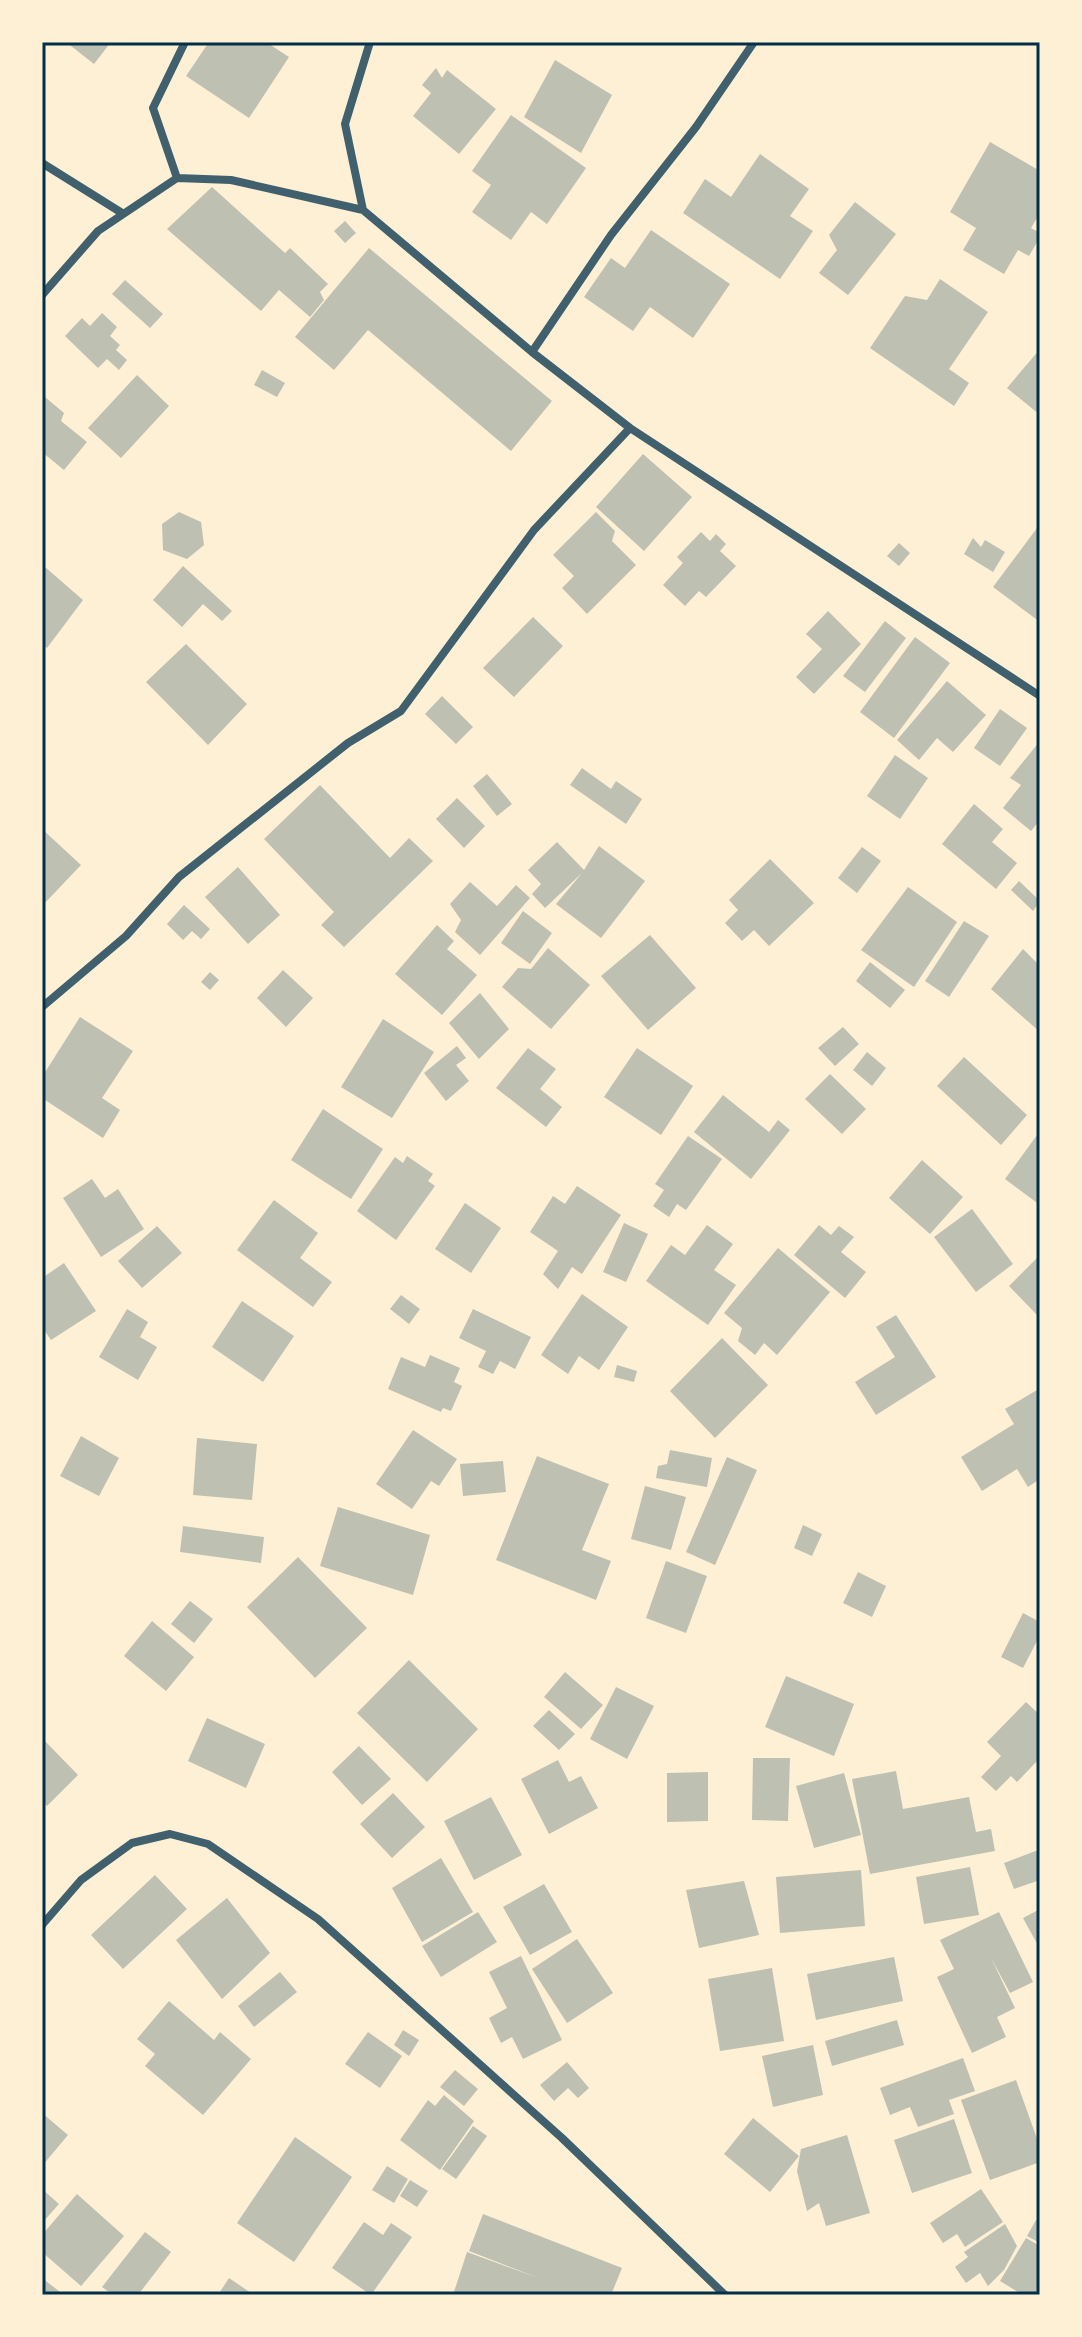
<svg xmlns="http://www.w3.org/2000/svg" width="1082" height="2337" viewBox="0 0 1082 2337" font-family="'Titillium Web',sans-serif">
<rect width="100%" height="100%" fill="#fdf0d5"/>
<path fill="#bec0b2" d="M 66,42 L 111,42 L 94,64 Z
M 209,42 L 266,42 L 289,57 L 249,118 L 186,76 Z
M 555,60 L 612,95 L 581,153 L 524,117 Z
M 436,68 L 442,78 L 447,70 L 496,109 L 459,154 L 413,116 L 431,93 L 422,85 Z
M 511,115 L 586,168 L 547,224 L 531,212 L 511,240 L 472,212 L 491,185 L 472,171 Z
M 990,142 L 1040,171 L 1040,213 L 1031,228 L 1040,233 L 1040,237 L 1029,256 L 1018,250 L 1004,274 L 963,250 L 976,228 L 950,212 Z
M 760,154 L 809,189 L 790,216 L 813,231 L 780,279 L 683,213 L 705,179 L 731,197 Z
M 212,187 L 285,253 L 290,248 L 328,284 L 320,292 L 324,300 L 310,317 L 279,290 L 261,311 L 167,229 Z
M 855,202 L 896,234 L 848,295 L 819,273 L 837,250 L 829,235 Z
M 345,221 L 356,233 L 345,243 L 334,231 Z
M 651,230 L 730,284 L 693,338 L 650,307 L 633,331 L 584,297 L 611,258 L 625,268 Z
M 369,248 L 552,401 L 511,451 L 368,330 L 334,370 L 295,337 Z
M 940,279 L 988,312 L 949,369 L 969,383 L 954,406 L 870,348 L 905,296 L 927,300 Z
M 125,280 L 163,314 L 150,328 L 112,294 Z
M 102,313 L 117,327 L 110,336 L 120,345 L 116,350 L 127,360 L 119,370 L 107,359 L 98,368 L 65,336 L 82,318 L 90,326 Z
M 1040,349 L 1040,415 L 1007,388 Z
M 262,370 L 285,383 L 277,397 L 254,385 Z
M 137,375 L 169,406 L 121,458 L 88,428 Z
M 45,397 L 64,413 L 61,421 L 87,442 L 64,470 L 42,452 L 42,401 Z
M 643,454 L 692,497 L 644,551 L 596,507 Z
M 179,512 L 201,522 L 204,545 L 187,559 L 163,550 L 162,524 Z
M 596,512 L 615,531 L 612,541 L 636,565 L 587,614 L 562,588 L 574,576 L 553,555 Z
M 1037,528 L 1040,530 L 1040,622 L 993,587 Z
M 701,532 L 710,541 L 716,534 L 726,544 L 720,551 L 736,566 L 706,597 L 699,591 L 685,606 L 663,585 L 683,563 L 677,557 Z
M 973,538 L 981,547 L 985,540 L 1005,552 L 993,572 L 964,554 Z
M 899,543 L 910,553 L 899,566 L 887,556 Z
M 183,566 L 232,611 L 222,621 L 203,604 L 182,627 L 153,600 Z
M 45,567 L 83,600 L 47,648 L 42,644 L 42,570 Z
M 828,611 L 861,644 L 814,694 L 796,677 L 822,649 L 806,634 Z
M 533,617 L 563,646 L 514,697 L 483,668 Z
M 885,621 L 906,638 L 865,692 L 843,676 Z
M 915,637 L 950,663 L 894,738 L 860,712 Z
M 186,644 L 247,704 L 208,745 L 146,682 Z
M 947,681 L 986,715 L 953,752 L 937,738 L 919,760 L 897,740 Z
M 442,696 L 473,727 L 456,744 L 425,714 Z
M 1000,709 L 1027,728 L 1000,766 L 974,748 Z
M 1040,741 L 1040,820 L 1031,831 L 1003,808 L 1021,785 L 1010,778 Z
M 895,755 L 928,778 L 900,819 L 867,796 Z
M 582,768 L 611,789 L 616,781 L 642,799 L 626,824 L 570,785 Z
M 487,774 L 512,804 L 497,816 L 473,786 Z
M 320,785 L 390,858 L 409,838 L 433,861 L 344,947 L 321,925 L 334,912 L 264,839 Z
M 457,798 L 485,826 L 464,848 L 436,819 Z
M 974,804 L 1003,829 L 992,842 L 1017,863 L 996,889 L 942,844 Z
M 42,829 L 81,865 L 42,906 Z
M 557,842 L 584,870 L 599,846 L 645,881 L 601,938 L 556,904 L 582,873 L 545,908 L 532,894 L 541,884 L 528,870 Z
M 862,847 L 881,861 L 857,893 L 838,878 Z
M 770,859 L 814,903 L 769,946 L 754,930 L 742,941 L 725,923 L 738,910 L 729,900 Z
M 238,867 L 280,915 L 248,944 L 205,897 Z
M 1019,881 L 1040,901 L 1033,911 L 1011,890 Z
M 470,882 L 497,906 L 516,885 L 530,898 L 480,955 L 455,932 L 461,920 L 450,904 Z
M 908,887 L 957,922 L 914,987 L 861,950 Z
M 184,905 L 210,929 L 201,939 L 192,931 L 183,940 L 167,924 Z
M 523,911 L 552,933 L 530,964 L 501,943 Z
M 964,921 L 989,936 L 949,997 L 925,981 Z
M 437,925 L 454,941 L 447,949 L 477,975 L 442,1015 L 395,974 Z
M 650,935 L 696,988 L 648,1030 L 601,976 Z
M 548,948 L 590,985 L 551,1029 L 502,987 L 518,968 L 531,969 Z
M 1023,949 L 1040,966 L 1040,1032 L 991,989 Z
M 870,962 L 905,990 L 890,1008 L 856,981 Z
M 283,970 L 313,998 L 286,1027 L 257,998 Z
M 210,972 L 219,980 L 210,990 L 201,982 Z
M 480,993 L 509,1029 L 479,1059 L 449,1023 Z
M 80,1017 L 133,1051 L 102,1098 L 120,1110 L 103,1138 L 42,1098 L 42,1077 Z
M 383,1019 L 434,1052 L 392,1118 L 341,1087 Z
M 843,1027 L 859,1044 L 835,1066 L 818,1048 Z
M 457,1046 L 466,1058 L 456,1065 L 469,1081 L 446,1101 L 424,1073 Z
M 528,1048 L 556,1069 L 540,1089 L 562,1107 L 546,1127 L 496,1088 Z
M 637,1048 L 693,1086 L 661,1135 L 604,1097 Z
M 867,1052 L 886,1068 L 872,1086 L 853,1070 Z
M 964,1057 L 1027,1115 L 1001,1145 L 937,1086 Z
M 830,1074 L 866,1109 L 842,1134 L 805,1099 Z
M 723,1095 L 769,1132 L 778,1120 L 790,1130 L 751,1179 L 694,1132 Z
M 323,1109 L 383,1149 L 351,1199 L 291,1160 Z
M 1040,1131 L 1040,1205 L 1005,1179 Z
M 688,1136 L 722,1159 L 686,1210 L 677,1204 L 669,1217 L 653,1206 L 664,1190 L 655,1184 Z
M 407,1156 L 433,1174 L 428,1181 L 435,1186 L 396,1240 L 357,1211 L 395,1157 L 403,1163 Z
M 922,1160 L 963,1197 L 930,1234 L 889,1198 Z
M 92,1179 L 105,1198 L 118,1189 L 144,1229 L 101,1257 L 63,1198 Z
M 577,1186 L 621,1215 L 582,1274 L 572,1267 L 558,1289 L 543,1274 L 558,1251 L 530,1232 L 553,1196 L 565,1204 Z
M 274,1200 L 318,1233 L 300,1258 L 332,1282 L 313,1307 L 237,1250 Z
M 465,1203 L 501,1228 L 471,1273 L 435,1249 Z
M 972,1209 L 1013,1264 L 976,1292 L 934,1237 Z
M 624,1223 L 648,1234 L 626,1282 L 603,1272 Z
M 707,1225 L 733,1244 L 714,1270 L 736,1285 L 708,1325 L 646,1281 L 671,1245 L 685,1255 Z
M 819,1225 L 831,1235 L 839,1226 L 854,1237 L 841,1252 L 866,1272 L 845,1298 L 794,1255 Z
M 157,1226 L 182,1253 L 142,1288 L 118,1261 Z
M 778,1248 L 830,1292 L 777,1355 L 764,1343 L 755,1355 L 738,1341 L 742,1328 L 724,1313 Z
M 1040,1255 L 1040,1318 L 1009,1286 Z
M 64,1263 L 96,1311 L 51,1340 L 42,1327 L 42,1278 Z
M 582,1294 L 628,1327 L 599,1370 L 579,1356 L 568,1374 L 541,1355 Z
M 401,1295 L 420,1309 L 409,1324 L 390,1309 Z
M 242,1301 L 294,1336 L 263,1382 L 212,1347 Z
M 127,1309 L 148,1322 L 140,1337 L 157,1347 L 138,1380 L 99,1357 Z
M 473,1309 L 531,1337 L 515,1369 L 500,1361 L 493,1374 L 478,1367 L 486,1351 L 459,1338 Z
M 896,1315 L 936,1377 L 876,1415 L 855,1382 L 895,1357 L 876,1327 Z
M 722,1338 L 768,1385 L 715,1438 L 670,1391 Z
M 430,1355 L 460,1368 L 454,1382 L 462,1386 L 451,1411 L 443,1408 L 441,1412 L 388,1389 L 401,1357 L 425,1367 Z
M 617,1365 L 637,1371 L 634,1382 L 614,1377 Z
M 1037,1390 L 1040,1395 L 1040,1479 L 1028,1487 L 1017,1469 L 982,1491 L 961,1457 L 1014,1424 L 1005,1409 Z
M 413,1430 L 457,1459 L 439,1486 L 431,1481 L 412,1509 L 376,1484 Z
M 81,1436 L 119,1458 L 99,1496 L 60,1476 Z
M 197,1438 L 257,1444 L 252,1500 L 193,1495 Z
M 670,1450 L 712,1458 L 707,1487 L 656,1478 L 658,1466 L 667,1464 Z
M 537,1456 L 609,1484 L 582,1550 L 611,1561 L 596,1600 L 496,1560 Z
M 727,1457 L 757,1470 L 715,1565 L 686,1552 Z
M 503,1461 L 506,1492 L 463,1496 L 460,1464 Z
M 645,1486 L 686,1497 L 671,1550 L 631,1539 Z
M 338,1507 L 430,1535 L 413,1595 L 320,1566 Z
M 803,1525 L 822,1534 L 812,1556 L 794,1548 Z
M 183,1526 L 264,1537 L 261,1563 L 180,1552 Z
M 298,1557 L 367,1628 L 315,1678 L 247,1607 Z
M 666,1561 L 707,1576 L 686,1633 L 646,1618 Z
M 858,1572 L 886,1586 L 872,1617 L 843,1603 Z
M 190,1601 L 213,1619 L 194,1643 L 171,1624 Z
M 1023,1613 L 1040,1622 L 1040,1635 L 1023,1668 L 1001,1657 Z
M 152,1621 L 194,1657 L 166,1691 L 124,1656 Z
M 409,1660 L 478,1729 L 427,1782 L 357,1713 Z
M 565,1672 L 603,1705 L 581,1729 L 544,1697 Z
M 786,1676 L 854,1704 L 834,1756 L 765,1727 Z
M 616,1687 L 654,1706 L 627,1759 L 590,1739 Z
M 1026,1702 L 1040,1715 L 1040,1758 L 1017,1782 L 1011,1776 L 996,1791 L 981,1777 L 1001,1756 L 987,1742 Z
M 549,1710 L 575,1734 L 559,1750 L 533,1726 Z
M 207,1718 L 265,1744 L 246,1788 L 188,1761 Z
M 42,1738 L 78,1775 L 47,1806 L 42,1801 Z
M 359,1746 L 391,1779 L 362,1805 L 332,1772 Z
M 753,1758 L 790,1758 L 788,1821 L 752,1820 Z
M 558,1760 L 569,1782 L 581,1776 L 598,1808 L 549,1834 L 521,1779 Z
M 896,1771 L 903,1809 L 969,1797 L 976,1832 L 991,1829 L 995,1851 L 870,1874 L 852,1779 Z
M 708,1772 L 708,1821 L 667,1822 L 667,1773 Z
M 844,1773 L 861,1835 L 814,1848 L 796,1786 Z
M 393,1793 L 425,1827 L 392,1858 L 360,1824 Z
M 491,1797 L 522,1855 L 474,1880 L 444,1821 Z
M 1038,1850 L 1040,1880 L 1014,1889 L 1004,1863 Z
M 441,1858 L 473,1912 L 422,1942 L 392,1888 Z
M 970,1867 L 979,1915 L 924,1924 L 916,1877 Z
M 861,1870 L 865,1926 L 780,1933 L 776,1877 Z
M 155,1875 L 187,1909 L 123,1969 L 91,1935 Z
M 744,1881 L 759,1935 L 699,1948 L 686,1890 Z
M 544,1884 L 572,1932 L 530,1955 L 503,1907 Z
M 227,1898 L 270,1953 L 222,1999 L 176,1940 Z
M 1040,1909 L 1040,1949 L 1023,1918 Z
M 478,1912 L 497,1942 L 441,1977 L 422,1946 Z
M 999,1912 L 1033,1982 L 1010,1993 L 991,1958 L 1015,2008 L 997,2017 L 1006,2037 L 972,2053 L 937,1977 L 954,1969 L 940,1940 Z
M 577,1939 L 613,1993 L 567,2023 L 532,1969 Z
M 521,1956 L 562,2040 L 523,2059 L 512,2037 L 501,2043 L 489,2018 L 507,2008 L 489,1972 Z
M 894,1957 L 903,2001 L 816,2020 L 807,1974 Z
M 772,1968 L 784,2041 L 720,2051 L 708,1979 Z
M 280,1972 L 297,1992 L 254,2027 L 238,2006 Z
M 169,2001 L 214,2040 L 220,2032 L 251,2059 L 203,2115 L 145,2066 L 155,2054 L 137,2039 Z
M 897,2020 L 904,2045 L 832,2066 L 825,2041 Z
M 403,2030 L 419,2040 L 409,2056 L 394,2045 Z
M 368,2032 L 402,2056 L 380,2088 L 345,2064 Z
M 813,2045 L 823,2095 L 773,2107 L 762,2056 Z
M 963,2058 L 975,2091 L 949,2100 L 954,2114 L 918,2127 L 910,2107 L 890,2115 L 880,2088 Z
M 567,2062 L 589,2088 L 578,2098 L 568,2088 L 554,2101 L 540,2085 Z
M 455,2070 L 478,2089 L 464,2106 L 440,2087 Z
M 1016,2080 L 1040,2147 L 1040,2162 L 990,2180 L 961,2100 Z
M 444,2095 L 474,2121 L 440,2170 L 400,2140 L 428,2100 L 435,2106 Z
M 42,2113 L 68,2135 L 42,2166 Z
M 753,2118 L 799,2156 L 770,2192 L 724,2154 Z
M 954,2119 L 972,2173 L 912,2193 L 894,2140 Z
M 473,2126 L 487,2136 L 456,2179 L 442,2169 Z
M 847,2135 L 870,2213 L 826,2226 L 819,2203 L 807,2211 L 797,2171 L 801,2149 Z
M 295,2137 L 352,2177 L 294,2262 L 237,2223 Z
M 387,2166 L 408,2179 L 394,2203 L 372,2190 Z
M 410,2180 L 428,2191 L 417,2207 L 400,2196 Z
M 42,2189 L 59,2204 L 42,2223 Z
M 981,2189 L 1003,2222 L 965,2247 L 957,2234 L 943,2243 L 930,2223 Z
M 77,2194 L 124,2236 L 81,2286 L 42,2252 L 42,2235 Z
M 483,2214 L 622,2268 L 611,2295 L 453,2295 L 467,2252 L 541,2279 L 469,2251 Z
M 1036,2220 L 1040,2223 L 1040,2243 L 1027,2236 Z
M 364,2222 L 383,2235 L 391,2223 L 412,2237 L 371,2295 L 332,2268 Z
M 1005,2224 L 1017,2246 L 1004,2270 L 988,2286 L 980,2273 L 966,2283 L 955,2267 L 968,2257 L 964,2252 Z
M 145,2232 L 171,2252 L 138,2295 L 113,2295 L 102,2287 Z
M 1026,2238 L 1040,2246 L 1040,2295 L 1023,2295 L 1000,2281 Z
M 42,2278 L 64,2295 L 42,2295 Z
M 229,2278 L 254,2295 L 218,2295 Z"/>
<g fill="none" stroke-linecap="round" stroke-linejoin="round">
<path stroke="#3f606c" stroke-width="8" d="M 42,163 L 122,213
M 177,178 L 153,108 L 185,42
M 363,210 L 345,124 L 370,42
M 42,295 L 98,231 L 177,178 L 231,180 L 363,210 L 532,352 L 630,428 L 1040,696
M 532,352 L 611,235 L 696,127 L 754,42
M 42,1007 L 126,936 L 179,877 L 348,743 L 401,711 L 534,530 L 630,428
M 42,1925 L 81,1880 L 132,1843 L 170,1834 L 208,1844 L 318,1919 L 562,2138 L 725,2295"/>
</g>
<rect width="1082" height="2337" fill="none" stroke="#fdf0d5" stroke-width="88"/>
<rect x="44" y="44" width="994" height="2249" fill="none" stroke="#003049" stroke-width="3"/>
</svg>
